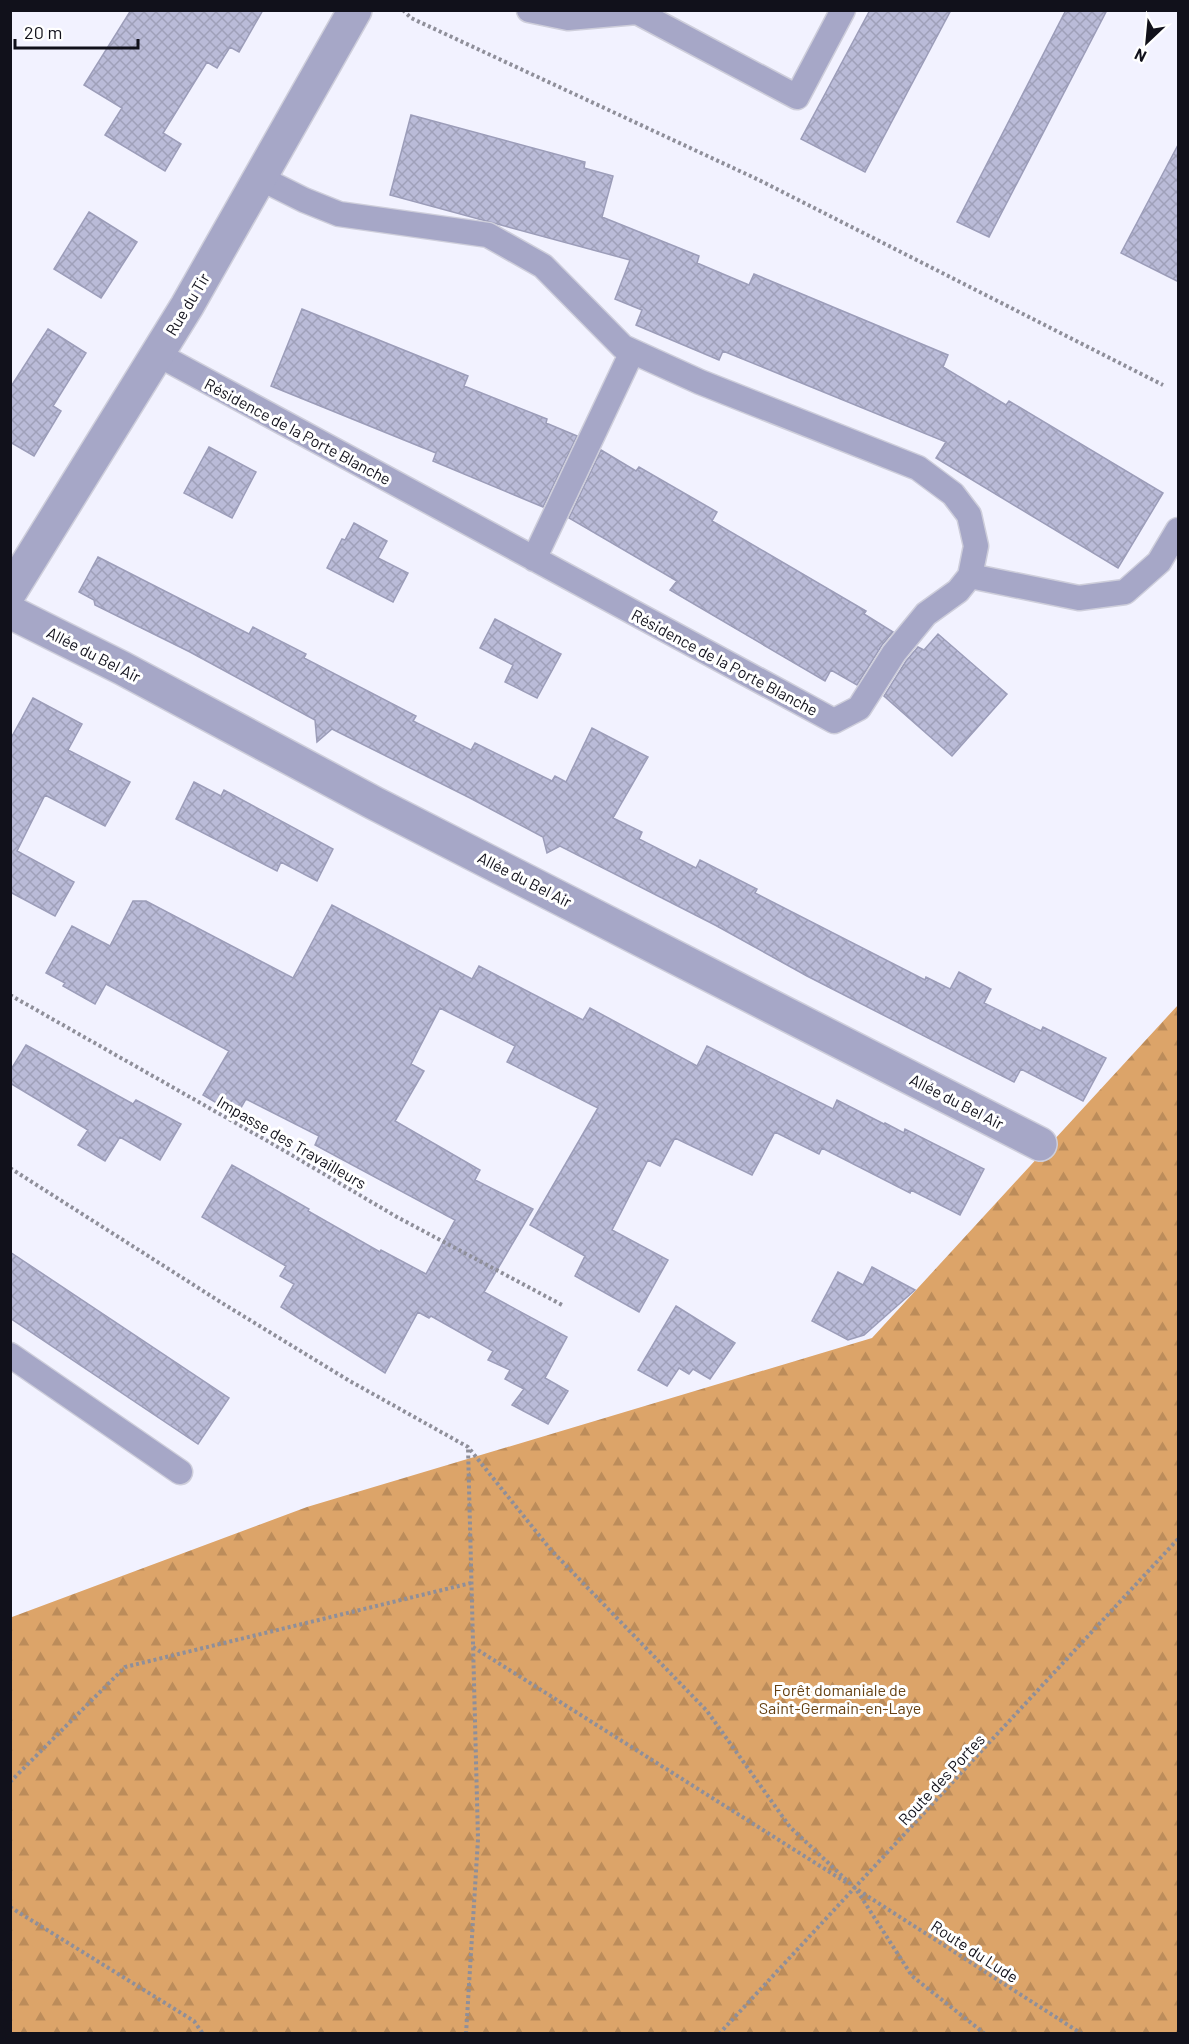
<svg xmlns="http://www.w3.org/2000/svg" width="1189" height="2044" viewBox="0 0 1189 2044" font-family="Barlow,sans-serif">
<defs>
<pattern id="forest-firs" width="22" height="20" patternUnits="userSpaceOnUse" patternTransform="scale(1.5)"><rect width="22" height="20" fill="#dca469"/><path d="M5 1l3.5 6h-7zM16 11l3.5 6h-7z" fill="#bc8c5a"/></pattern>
<pattern id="building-cross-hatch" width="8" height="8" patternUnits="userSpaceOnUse" patternTransform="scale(1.5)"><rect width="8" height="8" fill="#babbd8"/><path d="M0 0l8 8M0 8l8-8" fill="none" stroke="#9fa0b9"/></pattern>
</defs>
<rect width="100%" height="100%" fill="#f2f2ff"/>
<path fill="url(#forest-firs)" d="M 1178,1005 L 1178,2033 L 11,2034 L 12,1617 L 307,1507 L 872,1338 Z"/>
<path fill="url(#building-cross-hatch)" stroke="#9c9db9" stroke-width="1.5" d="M 131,10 L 263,10 L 239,52 L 230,47 L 217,68 L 207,62 L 163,133 L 181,144 L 165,171 L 105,135 L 122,108 L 84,85 Z
M 870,10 L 951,10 L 865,172 L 801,139 Z
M 1066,10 L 1107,10 L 989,237 L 957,222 Z
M 411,115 L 585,162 L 584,168 L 613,176 L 602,217 L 699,256 L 697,263 L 749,285 L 754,274 L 948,355 L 943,367 L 1006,405 L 1009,401 L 1163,493 L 1118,568 L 936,458 L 946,442 L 723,351 L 719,360 L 636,325 L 642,310 L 615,299 L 630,260 L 390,195 Z
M 1179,143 L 1179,282 L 1121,253 Z
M 89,212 L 137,242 L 101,298 L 54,269 Z
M 302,309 L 468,376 L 464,386 L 547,419 L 546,423 L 577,436 L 543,507 L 433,461 L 436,453 L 271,386 Z
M 48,329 L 86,353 L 53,406 L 61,411 L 34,456 L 10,442 L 10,388 Z
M 209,447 L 256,472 L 232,518 L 184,493 Z
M 601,450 L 636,471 L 639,467 L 717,512 L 712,521 L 866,611 L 864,614 L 893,632 L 882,645 L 857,685 L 831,670 L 825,681 L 670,590 L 677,581 L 569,518 Z
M 354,523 L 387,541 L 378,558 L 408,573 L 393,602 L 327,568 L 342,539 L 345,540 Z
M 98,557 L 249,634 L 253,627 L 306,654 L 304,658 L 416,716 L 413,721 L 471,750 L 475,743 L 552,781 L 555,776 L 566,782 L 592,728 L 648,757 L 613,818 L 642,832 L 639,839 L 696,868 L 700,860 L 757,889 L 755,893 L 925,980 L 926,977 L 950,989 L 959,972 L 991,989 L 984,1003 L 1041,1031 L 1043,1027 L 1106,1058 L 1083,1101 L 1021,1069 L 1014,1082 L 807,976 L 715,925 L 560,846 L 547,853 L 543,837 L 470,798 L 332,729 L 317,742 L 315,720 L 190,652 L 95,605 L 94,600 L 79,592 Z
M 495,619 L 561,654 L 537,698 L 505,682 L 513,665 L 480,648 Z
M 938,634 L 1007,694 L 952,756 L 884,696 L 906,661 L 918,647 L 924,650 Z
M 33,698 L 82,724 L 68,750 L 130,782 L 105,826 L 45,795 L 17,851 L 74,882 L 55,916 L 10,892 L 10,740 Z
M 194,782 L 221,796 L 224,790 L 333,849 L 317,881 L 281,862 L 277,871 L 176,819 Z
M 133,901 L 146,901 L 293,978 L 332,905 L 472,979 L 479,966 L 583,1020 L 590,1008 L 697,1066 L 707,1046 L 833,1109 L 837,1100 L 884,1124 L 885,1123 L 904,1133 L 905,1129 L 984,1169 L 960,1215 L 911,1190 L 910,1193 L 822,1148 L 819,1154 L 775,1132 L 752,1175 L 675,1138 L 660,1166 L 648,1160 L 612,1230 L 668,1260 L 639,1312 L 575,1276 L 585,1256 L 530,1225 L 598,1108 L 507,1062 L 515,1046 L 440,1008 L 411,1064 L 424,1071 L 395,1121 L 480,1170 L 475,1180 L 533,1209 L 484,1292 L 567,1337 L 545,1378 L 568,1391 L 548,1424 L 512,1405 L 524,1389 L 505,1379 L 510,1370 L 488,1360 L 493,1351 L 431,1316 L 429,1318 L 418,1312 L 385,1373 L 281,1307 L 294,1284 L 280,1276 L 286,1266 L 202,1217 L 232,1165 L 309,1209 L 308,1211 L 380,1252 L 381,1250 L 426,1274 L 455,1220 L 315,1145 L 319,1136 L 246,1099 L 237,1115 L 203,1095 L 229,1051 L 106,984 L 95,1004 L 63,986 L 65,983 L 46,973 L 72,926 L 110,946 Z
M 26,1045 L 133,1104 L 136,1100 L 181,1124 L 160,1160 L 120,1137 L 105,1161 L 78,1145 L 88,1130 L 10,1083 L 10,1071 Z
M 10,1252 L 229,1398 L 198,1444 L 10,1318 Z
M 872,1267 L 915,1290 L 864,1335 L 848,1340 L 812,1321 L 838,1272 L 863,1285 Z
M 676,1306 L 735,1343 L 710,1379 L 693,1369 L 689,1374 L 679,1368 L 667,1386 L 638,1370 Z"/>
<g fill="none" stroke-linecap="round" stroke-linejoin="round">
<defs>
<path id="service" d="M 529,10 L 568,18 L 637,12 L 797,97 L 843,10
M 157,354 L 834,721 L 859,708 L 894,653 L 926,614 L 958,591 L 970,576 L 976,546 L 969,515 L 953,494 L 918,468 L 700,382 L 623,347 L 543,266 L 488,235 L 339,214 L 304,200 L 260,178
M 534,559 L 632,352
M 970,576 L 1079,598 L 1125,592 L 1159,562 L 1178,530
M 10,1355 L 180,1472"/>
<path id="minor" d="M 10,592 L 187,306 L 355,10
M 10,612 L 122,668 L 374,803 L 1040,1144"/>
</defs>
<use href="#service" stroke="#cecedb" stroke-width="27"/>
<use href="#minor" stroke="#cecedb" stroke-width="36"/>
<path stroke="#8f8f9a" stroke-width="4" stroke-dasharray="3 3" stroke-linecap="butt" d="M 403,10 L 411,18 L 759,180 L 1163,385
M 10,995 L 278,1147 L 397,1217 L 564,1306
M 10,1168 L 222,1303 L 348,1380 L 468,1447 L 551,1550 L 707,1711 L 790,1827 L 856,1889 L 912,1976 L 985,2034
M 473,1647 L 847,1883
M 10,1782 L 125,1667 L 471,1583
M 858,1890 L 1082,2034
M 10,1907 L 194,2021 L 203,2034
M 466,2034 L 478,1839 L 468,1447
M 719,2034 L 1178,1539"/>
<use href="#service" stroke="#a6a7c7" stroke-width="24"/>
<use href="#minor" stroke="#a6a7c7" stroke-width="33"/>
</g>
<g text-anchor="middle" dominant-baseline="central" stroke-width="6" stroke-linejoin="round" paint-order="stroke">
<g font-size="16" fill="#11111b" stroke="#fff">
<text transform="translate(187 304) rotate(-59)">Rue du Tir</text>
<text transform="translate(298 431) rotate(28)">Résidence de la Porte Blanche</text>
<text transform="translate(94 654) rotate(27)">Allée du Bel Air</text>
<text transform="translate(725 662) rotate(28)">Résidence de la Porte Blanche</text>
<text transform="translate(525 879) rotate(27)">Allée du Bel Air</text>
<text transform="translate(957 1101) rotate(27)">Allée du Bel Air</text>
<text transform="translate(292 1142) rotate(30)">Impasse des Travailleurs</text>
<text transform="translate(941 1779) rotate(-47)">Route des Portes</text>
<text transform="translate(975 1951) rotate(33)">Route du Lude</text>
</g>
<g font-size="16" fill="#654012" stroke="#fff">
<text x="840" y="1689">Forêt domaniale de<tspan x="840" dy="18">Saint-Germain-en-Laye</tspan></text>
</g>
</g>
<rect width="1189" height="2044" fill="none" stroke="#11111b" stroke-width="24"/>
<g transform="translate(1147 42) rotate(206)" stroke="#ffffff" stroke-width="4.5" paint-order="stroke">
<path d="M0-4.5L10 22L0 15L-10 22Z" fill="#11111b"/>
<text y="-9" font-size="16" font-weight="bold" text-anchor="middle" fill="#11111b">N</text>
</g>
<path d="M15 39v9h123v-9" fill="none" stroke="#11111b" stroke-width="3"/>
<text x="24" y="39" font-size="18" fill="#11111b" stroke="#ffffff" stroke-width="4.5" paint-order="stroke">20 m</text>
</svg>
